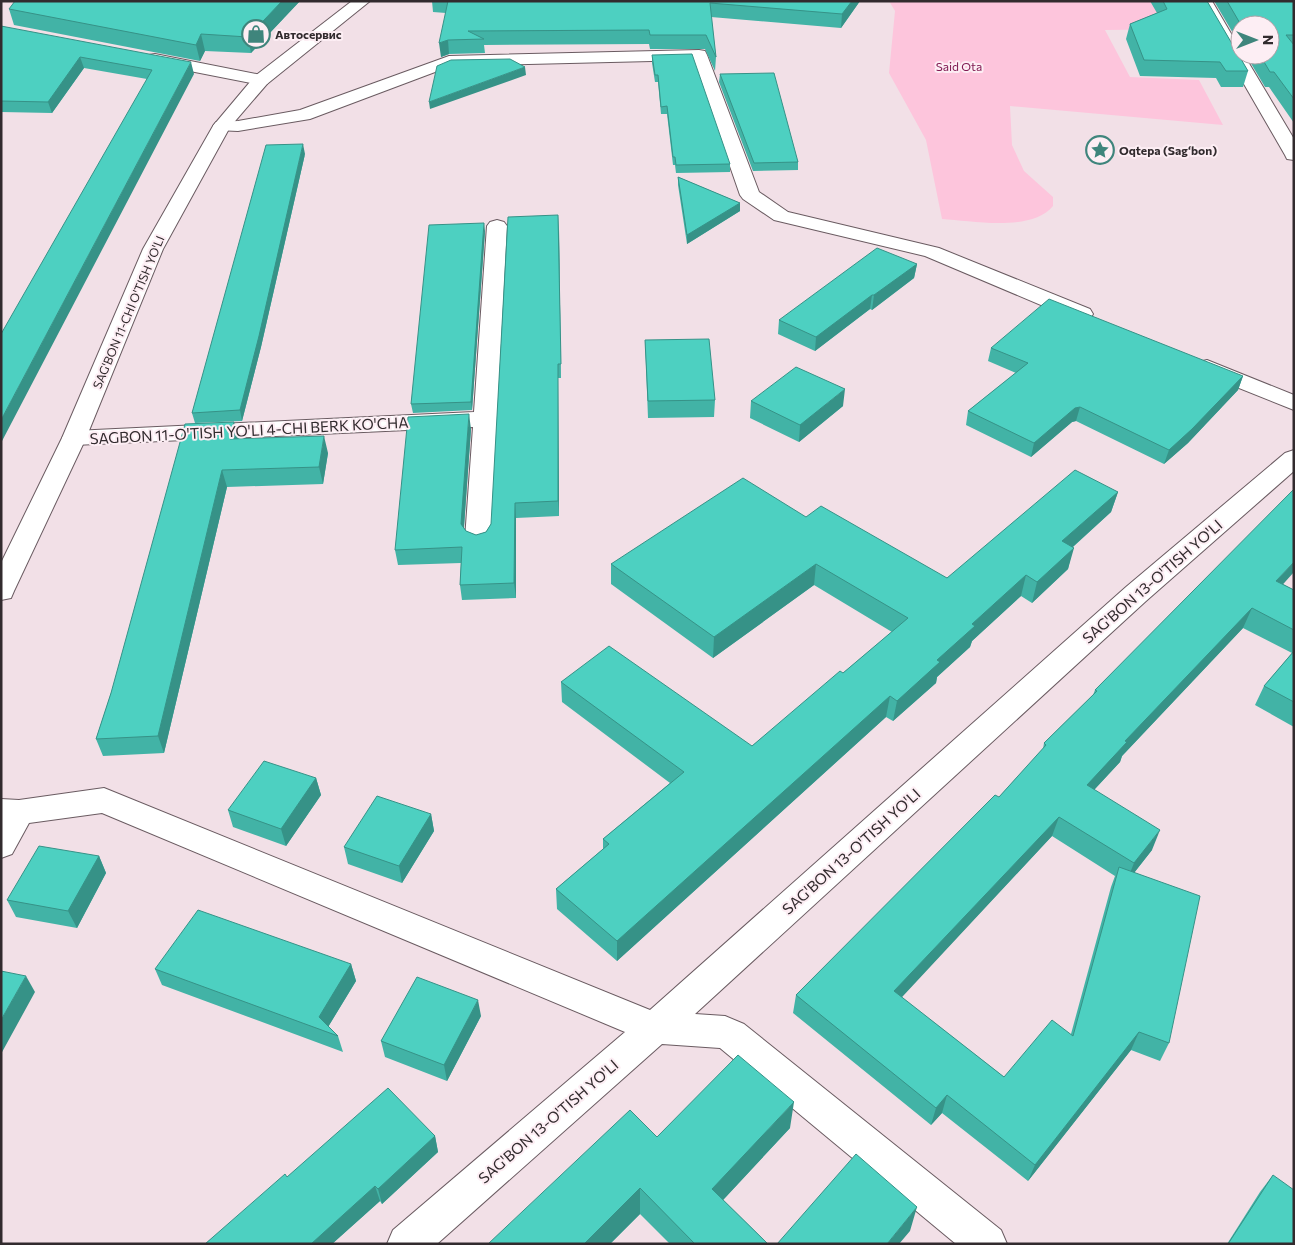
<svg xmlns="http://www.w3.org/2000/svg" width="1295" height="1245" viewBox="0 0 1295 1245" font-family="Commissioner,sans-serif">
<rect width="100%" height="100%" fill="#f2e0e7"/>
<path fill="#fdc5dc" d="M 889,1 L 1174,1 L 1192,29 L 1105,30 L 1130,77 L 1199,80 L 1223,125 L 1010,106 L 1012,145 L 1024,171 L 1053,197 L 1053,206 C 1032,232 973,221 942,219 L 926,140 L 889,73 L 895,11 Z"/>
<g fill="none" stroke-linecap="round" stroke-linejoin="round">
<defs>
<path id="minor" d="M 1196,1 L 1212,1 L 1240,49 L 1240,55 L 1244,55 L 1294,139 L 1294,160 L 1287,159 L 1285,155 Z
M 699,50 L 705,51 L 707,55 L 759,192 L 788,212 L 939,248 L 1090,309 L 1093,314 L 1090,319 L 1082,320 L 1074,319 L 925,256 L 774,220 L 743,199 L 740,195 L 693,60 L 451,66 L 310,119 L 238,131 L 216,130 L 213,126 L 216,122 L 238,121 L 300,110 L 449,56 Z
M 155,54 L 261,75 L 267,76 L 270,80 L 267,84 L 261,85 L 149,63 L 147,59 L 149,55 Z
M 497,220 L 504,222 L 507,226 L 491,539 L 487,545 L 478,548 L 469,545 L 465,539 L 473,427 L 74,445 L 66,443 L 62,438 L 66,433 L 74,431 L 474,412 L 487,226 L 490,222 Z
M 1207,360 L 1294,395 L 1294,410 L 1199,372 L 1196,367 L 1199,362 Z
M 1294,450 L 1294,471 L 1146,601 L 695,1014 L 725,1016 L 744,1024 L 1001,1230 L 1007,1244 L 956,1244 L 720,1048 L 662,1044 L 437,1244 L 387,1244 L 393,1230 L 625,1032 L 102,813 L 29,823 L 12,854 L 1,858 L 1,799 L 19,800 L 104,788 L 650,1010 L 1126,587 L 1285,453 Z"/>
<path id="secondary" d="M 352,1 L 370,1 L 267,84 L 230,127 L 163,249 L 86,438 L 14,591 L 11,598 L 1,600 L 1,563 L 62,438 L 143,249 L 213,126 L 255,76 Z"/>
</defs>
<use href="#minor" stroke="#6a5b61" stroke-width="2"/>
<use href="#secondary" stroke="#6a5b61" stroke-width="2"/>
<use href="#minor" fill="#fff" fill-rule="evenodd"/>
<use href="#secondary" fill="#fff" fill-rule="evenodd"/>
</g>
<path fill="#42b3a6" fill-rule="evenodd" d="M 300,1 L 251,53 L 205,51 L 200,61 L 14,25 L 9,9 Z
M 432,1 L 860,1 L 841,28 L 711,17 L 716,57 L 715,71 L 705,49 L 650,49 L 649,44 L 484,45 L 485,53 L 449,54 L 441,57 L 446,13 L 433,12 Z
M 1150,1 L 1207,1 L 1248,71 L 1243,87 L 1221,87 L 1216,78 L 1140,76 L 1126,39 L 1130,24 L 1157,13 Z
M 1214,1 L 1294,1 L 1294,123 L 1269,87 L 1265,87 L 1246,55 L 1270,55 L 1270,25 L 1240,25 L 1240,45 Z
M 1,26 L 194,74 L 147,79 L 84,68 L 52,113 L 1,112 Z
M 652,55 L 730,164 L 730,172 L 676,173 L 675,165 L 673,165 L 667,114 L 661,114 L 658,82 L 655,82 L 652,63 Z
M 720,74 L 798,162 L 798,170 L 753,171 L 719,82 Z
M 305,154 L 261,347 L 242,421 L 195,423 L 192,413 Z
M 678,177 L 740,203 L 740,211 L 687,244 L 678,185 Z
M 559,229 L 561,378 L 558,378 L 559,516 L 516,518 L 516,598 L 462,600 L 460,585 L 461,563 L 398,565 L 395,550 L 471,429 L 464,528 L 466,531 L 476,535 L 486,532 L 491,524 Z
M 485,231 L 472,410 L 413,413 L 411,404 Z
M 917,264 L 914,278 L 872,310 L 870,309 L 815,351 L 778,334 L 779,320 Z
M 645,340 L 715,400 L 714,417 L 648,418 Z
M 991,348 L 1243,376 L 1238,390 L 1188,443 L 1164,464 L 1076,421 L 1072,422 L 1031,457 L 966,425 L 968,411 L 1016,373 L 988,361 Z
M 751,401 L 843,406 L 799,442 L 750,418 Z
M 238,438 L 328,453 L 323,484 L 227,487 L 164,753 L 103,756 L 96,739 L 111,693 Z
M 1118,492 L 1111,512 L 1073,547 L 1068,569 L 1032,603 L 1021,596 L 972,641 L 970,647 L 937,677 L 936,683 L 893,721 L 886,717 L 617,961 L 557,909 L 556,889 L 603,849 L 603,839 L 670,783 L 562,702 L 561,682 L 752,746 L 843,673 L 892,632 L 814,585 L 713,658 L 611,584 L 611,564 L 806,517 L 947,578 Z
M 1283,584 L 1294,590 L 1294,727 L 1255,705 L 1264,686 L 1292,653 L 1243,628 L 1122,756 L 1120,762 L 1094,790 L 1152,850 L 1134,873 L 1169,1043 L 1160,1061 L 1131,1050 L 1028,1181 L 942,1113 L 931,1125 L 793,1013 L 796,995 L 999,797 L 1043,749 L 1044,743 L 1093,695 L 1095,690 ZM 1052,836 L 1115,876 L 1111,887 L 1071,1034 L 1004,1077 L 901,997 Z
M 316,778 L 321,795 L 286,846 L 233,827 L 228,810 Z
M 431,814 L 434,831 L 402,883 L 348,864 L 344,847 Z
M 99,856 L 106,873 L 77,928 L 16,917 L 7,900 Z
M 351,964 L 356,981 L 328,1027 L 338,1036 L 343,1052 L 162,985 L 155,969 Z
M 481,1016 L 447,1081 L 385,1057 L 381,1041 Z
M 790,1128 L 723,1200 L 768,1244 L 670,1244 L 640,1214 L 610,1244 L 657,1137 Z
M 435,1136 L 438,1152 L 382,1204 L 380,1201 L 332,1244 L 205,1244 L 287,1177 Z
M 1273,1175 L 1294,1244 L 1227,1244 L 1260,1192 Z"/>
<path fill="#369287" d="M 282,1 L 300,1 L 251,53 L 248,37 Z
M 852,1 L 860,1 L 841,28 L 842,14 Z
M 201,34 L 205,51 L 200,61 L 196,45 Z
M 448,40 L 449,54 L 441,57 L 439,43 Z
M 80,57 L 84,68 L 52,113 L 48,102 Z
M 191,62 L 194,74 L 1,443 L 1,420 Z
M 525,67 L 526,75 L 430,109 L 429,102 Z
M 303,144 L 305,154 L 261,347 L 242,421 L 240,410 Z
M 740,203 L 740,211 L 687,244 L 687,235 Z
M 558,215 L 559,229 L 561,378 L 561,364 Z
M 484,223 L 485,231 L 472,410 L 471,402 Z
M 917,264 L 914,278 L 872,310 L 874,295 Z
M 872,295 L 870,309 L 815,351 L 816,337 Z
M 558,364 L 558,378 L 559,516 L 558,501 Z
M 1243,376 L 1238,390 L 1188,443 L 1164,464 L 1169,450 Z
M 845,389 L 843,406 L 799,442 L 800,425 Z
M 1080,407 L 1076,421 L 1072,422 L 1031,457 L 1034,443 L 1075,408 Z
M 469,414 L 471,429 L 463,539 L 461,524 Z
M 234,422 L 238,439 L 230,439 Z
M 324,436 L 328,453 L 323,484 L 319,467 Z
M 222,470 L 227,487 L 164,753 L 158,736 Z
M 1118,492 L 1111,512 L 1056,562 L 1062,541 Z
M 515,503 L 516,518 L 516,598 L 514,583 Z
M 1074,548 L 1068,569 L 1032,603 L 1037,582 Z
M 1294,562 L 1294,572 L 1268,601 L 1276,581 Z
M 816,564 L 814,585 L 713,658 L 714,637 Z
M 1026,575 L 1021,596 L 972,641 L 970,647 L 937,677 L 936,683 L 893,721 L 897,701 L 972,624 Z
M 1252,608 L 1243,628 L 1122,756 L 1120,762 L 1080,805 L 1087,785 L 1125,741 Z
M 890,696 L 886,717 L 617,961 L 617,941 Z
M 316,778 L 321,795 L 286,846 L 281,829 Z
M 431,814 L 434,831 L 402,883 L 399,866 Z
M 1059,817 L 1052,836 L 890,1010 L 894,991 Z
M 1160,830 L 1152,850 L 1126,883 L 1134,863 Z
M 99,856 L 106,873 L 77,928 L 68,911 Z
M 351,964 L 356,981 L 325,1032 L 319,1017 Z
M 26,976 L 35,992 L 1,1054 L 1,1020 Z
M 478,1000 L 481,1016 L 447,1081 L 444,1065 Z
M 1139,1032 L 1131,1050 L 1028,1181 L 1035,1165 Z
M 947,1095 L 942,1113 L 931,1125 L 936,1108 Z
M 794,1102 L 790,1128 L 710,1214 L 712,1189 Z
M 435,1136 L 438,1152 L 382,1204 L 378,1189 Z
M 375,1186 L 380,1201 L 332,1244 L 311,1244 Z
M 640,1188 L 640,1214 L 610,1244 L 584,1244 Z
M 917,1207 L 910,1231 L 899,1244 L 887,1244 Z"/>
<path fill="#4dd0c1" stroke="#369287" d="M 15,1 L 282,1 L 248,37 L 201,34 L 196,45 L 9,9 Z
M 448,1 L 852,1 L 842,14 L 710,3 L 716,57 L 706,35 L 650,35 L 649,30 L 468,31 L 484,39 L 448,40 L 439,43 Z
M 1163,1 L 1207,1 L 1248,71 L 1226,71 L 1220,62 L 1144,60 L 1130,24 L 1167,9 Z
M 1227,1 L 1294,1 L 1294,35 L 1286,35 L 1294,45 L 1294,99 L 1274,72 L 1270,72 L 1260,55 L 1270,55 L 1270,25 L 1241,25 Z
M 1,26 L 191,62 L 1,420 L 1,334 L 152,70 L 80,57 L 48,102 L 1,101 Z
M 692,54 L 730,164 L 676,165 L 675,157 L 673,157 L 667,106 L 661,107 L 658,75 L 655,75 L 652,55 Z
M 510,59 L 525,67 L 429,102 L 437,66 L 451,60 Z
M 774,73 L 798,162 L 754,163 L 720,74 Z
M 303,144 L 259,336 L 240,410 L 192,413 L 266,145 Z
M 678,177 L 740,203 L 687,235 Z
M 558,215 L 561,364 L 558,364 L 558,501 L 515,503 L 514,583 L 460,585 L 462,547 L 395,550 L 408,417 L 469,414 L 461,524 L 466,531 L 476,535 L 486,532 L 491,524 L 508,217 Z
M 484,223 L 471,402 L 411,404 L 429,225 Z
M 877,248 L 917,264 L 874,295 L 872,295 L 816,337 L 779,320 Z
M 1049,299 L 1243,376 L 1192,429 L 1169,450 L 1080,407 L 1075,408 L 1034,443 L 968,411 L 1028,363 L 991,348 Z
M 709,339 L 715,400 L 648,401 L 645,340 Z
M 796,367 L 845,389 L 800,425 L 751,401 Z
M 234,422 L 230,439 L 324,436 L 319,467 L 222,470 L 158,736 L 96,739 L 111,693 L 185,424 Z
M 1075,470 L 1118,492 L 1062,541 L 1074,548 L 1037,582 L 1026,575 L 972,624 L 975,626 L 937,660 L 940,662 L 897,701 L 890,696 L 617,941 L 556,889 L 609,844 L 603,839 L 684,772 L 561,682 L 609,646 L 752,746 L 840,671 L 843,673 L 908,618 L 816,564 L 714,637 L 611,564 L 743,478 L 806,517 L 821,506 L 947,578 Z
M 1294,489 L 1294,562 L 1276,581 L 1294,590 L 1294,630 L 1252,608 L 1125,741 L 1127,742 L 1087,785 L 1160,830 L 1134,863 L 1059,817 L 894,991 L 1004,1077 L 1052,1020 L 1073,1036 L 1119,867 L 1200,896 L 1169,1043 L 1139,1032 L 1035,1165 L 947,1095 L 936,1108 L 796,995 L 995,795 L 999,797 L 1046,745 L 1044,743 L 1097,691 L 1095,690 Z
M 1294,651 L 1294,702 L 1264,686 Z
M 264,761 L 316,778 L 281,829 L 228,810 Z
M 377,796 L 431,814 L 399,866 L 344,847 Z
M 39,846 L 99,856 L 68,911 L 7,900 Z
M 198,910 L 351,964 L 319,1017 L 338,1036 L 155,969 Z
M 1,971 L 26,976 L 1,1020 Z
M 417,977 L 478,1000 L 444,1065 L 381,1041 Z
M 738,1055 L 794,1102 L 712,1189 L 768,1244 L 695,1244 L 640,1188 L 584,1244 L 488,1244 L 630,1110 L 657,1137 Z
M 388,1088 L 435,1136 L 378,1189 L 375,1186 L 311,1244 L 205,1244 L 285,1174 L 287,1177 Z
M 856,1154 L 917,1207 L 887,1244 L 777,1244 Z
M 1273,1175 L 1294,1190 L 1294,1244 L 1228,1244 Z"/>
<defs>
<symbol id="shop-ring" viewBox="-11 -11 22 22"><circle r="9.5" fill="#fdeef4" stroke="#3f857c" stroke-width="1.5"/><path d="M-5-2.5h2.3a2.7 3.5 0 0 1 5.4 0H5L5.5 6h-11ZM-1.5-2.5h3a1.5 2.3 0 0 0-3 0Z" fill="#3f857c"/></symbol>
<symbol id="sight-ring" viewBox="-11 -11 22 22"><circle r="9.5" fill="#fdeef4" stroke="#3f857c" stroke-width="1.5"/><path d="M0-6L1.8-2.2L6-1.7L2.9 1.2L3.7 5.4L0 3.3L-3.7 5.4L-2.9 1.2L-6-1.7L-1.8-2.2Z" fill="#3f857c"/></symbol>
</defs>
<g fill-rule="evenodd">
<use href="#shop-ring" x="240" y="18" width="32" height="32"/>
<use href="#sight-ring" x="1084" y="134" width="32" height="32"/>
</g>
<g text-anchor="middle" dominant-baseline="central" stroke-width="4" stroke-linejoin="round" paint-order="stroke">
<g font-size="12" font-weight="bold" fill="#322b2e" stroke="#fdeef4" text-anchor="start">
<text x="275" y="34">Автосервис</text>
<text x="1119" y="150">Oqtepa (Sagʻbon)</text>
</g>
<g font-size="12" fill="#801b53" stroke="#fdeef4">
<text x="959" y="66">Said Ota</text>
</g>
<g font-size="12" fill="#322b2e" stroke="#fdeef4">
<text transform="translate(128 312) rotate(-67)">SAG'BON 11-CHI O'TISH YO'LI</text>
</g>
<g font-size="15" fill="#322b2e" stroke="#fdeef4">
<text transform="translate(249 430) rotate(-3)">SAGBON 11-O'TISH YO'LI 4-CHI BERK KO'CHA</text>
<text transform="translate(1152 581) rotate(-41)">SAG'BON 13-O'TISH YO'LI</text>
<text transform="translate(851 851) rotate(-42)">SAG'BON 13-O'TISH YO'LI</text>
<text transform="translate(548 1121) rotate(-41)">SAG'BON 13-O'TISH YO'LI</text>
</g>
</g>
<rect width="1295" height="1245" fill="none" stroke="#322b2e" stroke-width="5"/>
<g transform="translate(1255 40) rotate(90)"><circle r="24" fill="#fdeef4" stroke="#aca0a5"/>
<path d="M0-4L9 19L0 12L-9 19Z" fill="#3f857c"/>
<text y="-8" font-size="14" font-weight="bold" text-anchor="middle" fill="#322b2e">N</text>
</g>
</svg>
